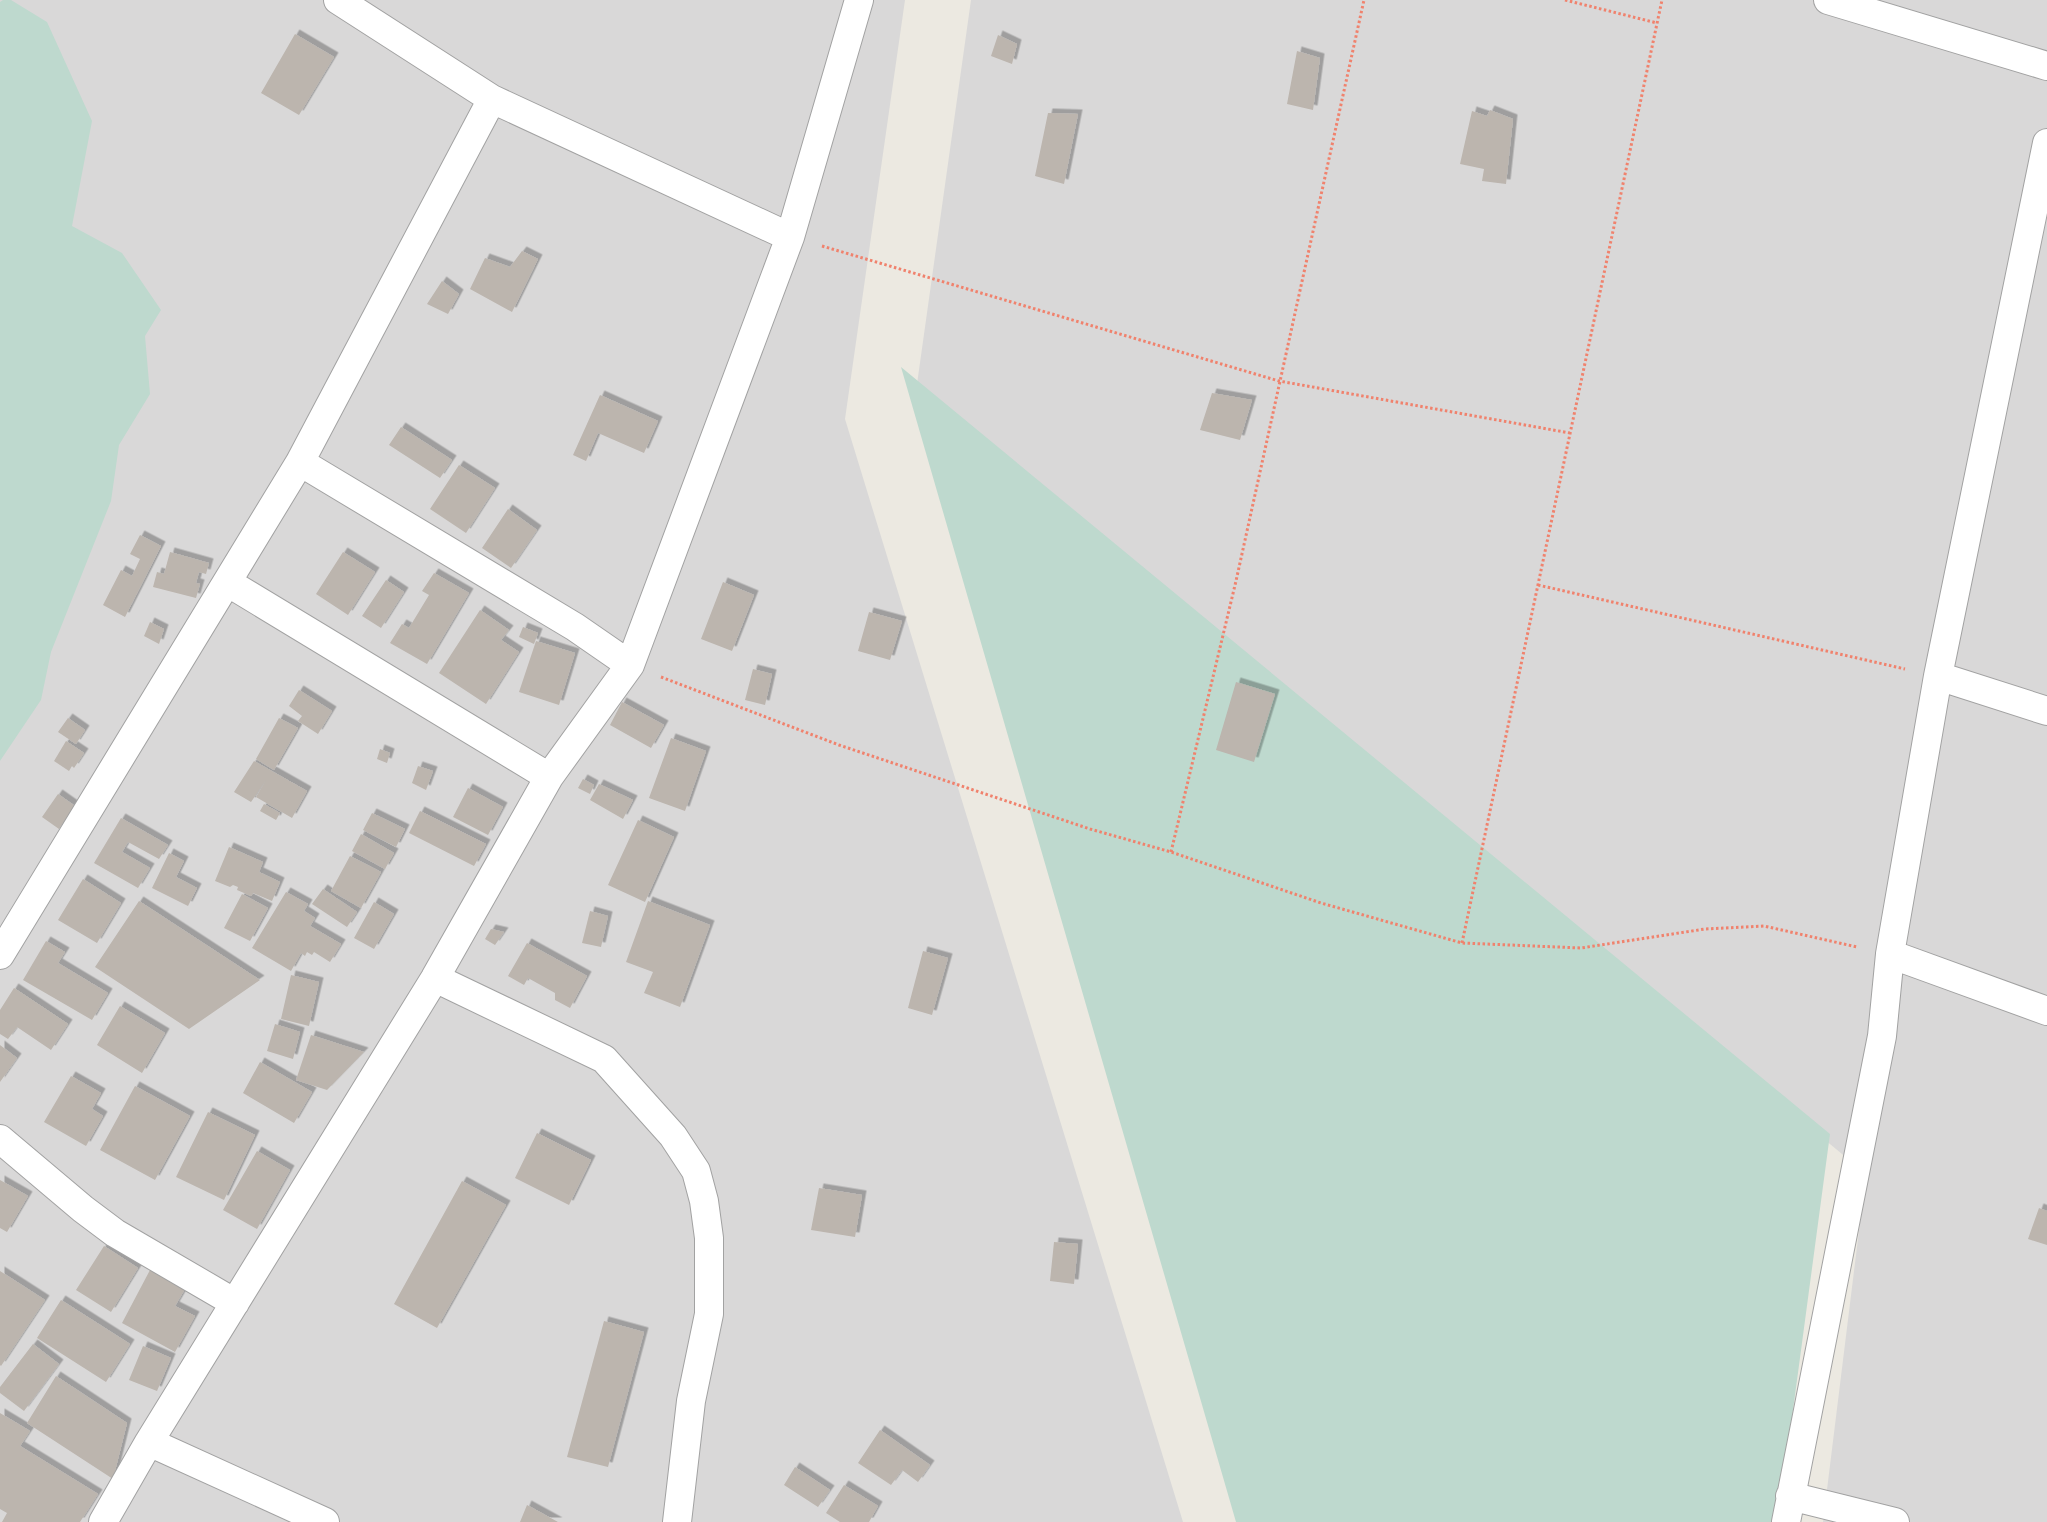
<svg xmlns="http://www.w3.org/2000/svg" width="2047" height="1522" viewBox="0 0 2047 1522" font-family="'Nunito Sans',sans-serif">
<defs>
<filter id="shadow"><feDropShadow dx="4.5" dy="-4.5" stdDeviation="0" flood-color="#0004"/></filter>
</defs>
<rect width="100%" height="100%" fill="#ece9e1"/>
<path fill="#d9d8d8" d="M 0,0 L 905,0 L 845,419 L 1183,1522 L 0,1522 Z
M 971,0 L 2047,0 L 2047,1522 L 1823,1522 L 1866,1174 L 917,384 Z"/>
<path fill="#bed9ce" d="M 3,0 L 11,0 L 47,22 L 92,121 L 72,226 L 122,253 L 161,310 L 145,336 L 150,394 L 119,445 L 111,501 L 51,652 L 41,700 L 0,761 L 0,2 Z
M 901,367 L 1830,1134 L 1778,1522 L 1236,1522 Z"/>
<path fill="#bcb5ae" filter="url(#shadow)" d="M 295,34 L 334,57 L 299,115 L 261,93 Z
M 998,35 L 1017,44 L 1012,64 L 991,56 Z
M 1297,51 L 1320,58 L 1313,110 L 1287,104 Z
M 1490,110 L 1513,119 L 1506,184 L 1482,181 L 1484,169 L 1460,164 L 1472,111 L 1487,116 Z
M 1048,113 L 1078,114 L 1064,184 L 1035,176 Z
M 522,251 L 538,259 L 512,312 L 470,289 L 485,258 L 510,267 Z
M 442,281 L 459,294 L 448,314 L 427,304 Z
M 1212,393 L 1252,400 L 1240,440 L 1200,430 Z
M 600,395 L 658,421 L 644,453 L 598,433 L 586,461 L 573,455 Z
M 401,427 L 452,460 L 440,478 L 389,445 Z
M 459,465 L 495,488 L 466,533 L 430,509 Z
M 508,509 L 537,530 L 511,568 L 482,548 Z
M 140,535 L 161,546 L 125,617 L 103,605 L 121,570 L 132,576 L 140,559 L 130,554 Z
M 170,552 L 209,563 L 206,574 L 199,572 L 196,583 L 200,584 L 196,598 L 153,587 L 157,572 L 164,574 Z
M 343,552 L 375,572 L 348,615 L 316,594 Z
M 434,573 L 469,593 L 427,664 L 390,643 L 402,624 L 409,628 L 429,595 L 422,591 Z
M 386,580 L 404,592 L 381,628 L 362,616 Z
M 723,582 L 754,595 L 732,651 L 701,639 Z
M 480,610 L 509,630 L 501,640 L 519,652 L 486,704 L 439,673 Z
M 869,612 L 902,621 L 890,660 L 858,651 Z
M 150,622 L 164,629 L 159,644 L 144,636 Z
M 523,627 L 538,633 L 534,644 L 519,637 Z
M 536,641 L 575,653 L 559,705 L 519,692 Z
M 753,669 L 772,674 L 765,705 L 745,700 Z
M 1236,682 L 1275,694 L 1254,762 L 1216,750 Z
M 299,690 L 332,711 L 318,734 L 298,721 L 302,716 L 289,706 Z
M 622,702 L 664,725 L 651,748 L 610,725 Z
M 68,718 L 85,730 L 76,744 L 58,732 Z
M 279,718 L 298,728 L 274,770 L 256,759 Z
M 671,738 L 706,751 L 685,811 L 649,798 Z
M 66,741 L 84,753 L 74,768 L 72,766 L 69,771 L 54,761 Z
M 380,749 L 390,753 L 387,763 L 377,759 Z
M 254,761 L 307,791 L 292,818 L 256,797 L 266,780 L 251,802 L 234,792 Z
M 418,766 L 433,771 L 426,790 L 412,783 Z
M 583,779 L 594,785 L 590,794 L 578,788 Z
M 599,784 L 633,800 L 623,819 L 590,800 Z
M 468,788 L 503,807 L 488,835 L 453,817 Z
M 58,794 L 75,806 L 59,829 L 42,817 Z
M 264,804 L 280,813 L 276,820 L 260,811 Z
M 420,811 L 486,844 L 474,866 L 409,833 Z
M 372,813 L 405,829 L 396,847 L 363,830 Z
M 121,818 L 168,845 L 159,859 L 128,842 L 122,852 L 150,868 L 138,888 L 94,863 Z
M 638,820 L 674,837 L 645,902 L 608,885 Z
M 361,834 L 394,853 L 385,869 L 352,851 Z
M 229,847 L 263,862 L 259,872 L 280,882 L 272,901 L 253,893 L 251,896 L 237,890 L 238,887 L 233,885 L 230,887 L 215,881 Z
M 169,853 L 184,861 L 176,877 L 197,888 L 188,906 L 152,888 Z
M 350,856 L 381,872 L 361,908 L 331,891 Z
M 83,879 L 121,903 L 97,943 L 58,920 Z
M 323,889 L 357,912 L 347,927 L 312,904 Z
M 286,892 L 308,904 L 304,911 L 315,918 L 310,926 L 341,944 L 330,962 L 314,952 L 312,955 L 307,952 L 305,956 L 301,953 L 291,971 L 252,948 Z
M 242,894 L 268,908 L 250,941 L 224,928 Z
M 139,901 L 260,980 L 189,1029 L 95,967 Z
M 648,901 L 710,925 L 680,1007 L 644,993 L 653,972 L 626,962 Z
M 374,902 L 394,914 L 374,949 L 354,938 Z
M 590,911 L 608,916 L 601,947 L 582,943 Z
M 491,929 L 504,932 L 495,945 L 485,939 Z
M 46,941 L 65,952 L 58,963 L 108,993 L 92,1020 L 23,980 Z
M 527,943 L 587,976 L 570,1008 L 555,1000 L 555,993 L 528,978 L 524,985 L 508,976 Z
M 923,951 L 948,958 L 932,1015 L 908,1008 Z
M 291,975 L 319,982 L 309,1026 L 281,1019 Z
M 14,988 L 68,1024 L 51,1050 L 17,1027 L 8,1039 L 0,1034 L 0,1010 Z
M 120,1006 L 165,1033 L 142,1073 L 97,1045 Z
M 275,1024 L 300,1032 L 293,1059 L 267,1051 Z
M 311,1035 L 364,1052 L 327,1090 L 296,1080 Z
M 0,1045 L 17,1058 L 0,1082 Z
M 260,1062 L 312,1092 L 294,1123 L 243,1093 Z
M 71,1076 L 101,1093 L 92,1109 L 103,1116 L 86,1146 L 44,1122 Z
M 135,1086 L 190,1116 L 155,1180 L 100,1150 Z
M 208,1112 L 255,1135 L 224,1200 L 176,1177 Z
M 537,1133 L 591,1160 L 569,1205 L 515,1178 Z
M 257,1151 L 290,1170 L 257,1229 L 223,1210 Z
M 0,1180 L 28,1196 L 7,1232 L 0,1228 Z
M 462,1181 L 506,1205 L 437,1328 L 394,1304 Z
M 819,1188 L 862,1195 L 855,1237 L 811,1230 Z
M 2039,1208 L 2047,1211 L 2047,1245 L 2028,1239 Z
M 1054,1242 L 1078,1244 L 1074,1284 L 1050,1281 Z
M 104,1246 L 138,1268 L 111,1312 L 76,1290 Z
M 150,1270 L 185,1289 L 175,1306 L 195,1316 L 175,1352 L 122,1323 Z
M 0,1271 L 45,1300 L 1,1366 L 0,1365 Z
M 61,1300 L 130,1344 L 106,1382 L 37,1338 Z
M 604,1321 L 644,1332 L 608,1467 L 567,1457 Z
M 33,1344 L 59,1364 L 24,1411 L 0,1393 L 0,1387 Z
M 143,1346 L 171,1358 L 157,1391 L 129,1380 Z
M 56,1376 L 127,1423 L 113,1479 L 27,1423 Z
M 0,1413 L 30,1431 L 20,1446 L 98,1494 L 80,1522 L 2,1522 L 7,1513 L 0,1509 Z
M 880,1430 L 930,1465 L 918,1482 L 902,1470 L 891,1485 L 858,1463 Z
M 795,1467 L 830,1490 L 818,1507 L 784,1485 Z
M 844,1485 L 878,1506 L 869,1522 L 840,1522 L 826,1513 Z
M 527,1505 L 558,1522 L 520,1522 Z"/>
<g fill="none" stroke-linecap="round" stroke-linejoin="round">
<defs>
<path id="minor" d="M 338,0 L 492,99
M 1828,0 L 2047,66
M 300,462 L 575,627 L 630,665
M 227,582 L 549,777
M 1938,676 L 2047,711
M 1890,954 L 2047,1011
M 0,955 L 300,462 L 492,99 L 790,237
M 435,978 L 604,1059 L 673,1136 L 696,1171 L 704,1201 L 709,1238 L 709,1314 L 691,1401 L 677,1522
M 0,1139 L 83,1209 L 115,1233 L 235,1303
M 149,1442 L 325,1522
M 1790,1496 L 1895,1522
M 103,1522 L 149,1442 L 435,978 L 549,777 L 630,665 L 790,237 L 859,0
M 1786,1522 L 1882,1036 L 1890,954 L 1938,676 L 2047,143"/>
</defs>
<use href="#minor" stroke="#a2a2a2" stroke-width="30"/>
<path stroke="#f0826d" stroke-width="3" stroke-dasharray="2.5 2.5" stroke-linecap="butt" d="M 1565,0 L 1657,23
M 822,246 L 1279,381 L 1570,433
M 1538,585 L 1905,669
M 661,677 L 839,745 L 1090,829 L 1171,852 L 1321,903 L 1462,943 L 1581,948 L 1705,929 L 1764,926 L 1857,947
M 1171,852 L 1236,581 L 1364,0
M 1462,943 L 1662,0"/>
<use href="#minor" stroke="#fff" stroke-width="28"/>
</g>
</svg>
